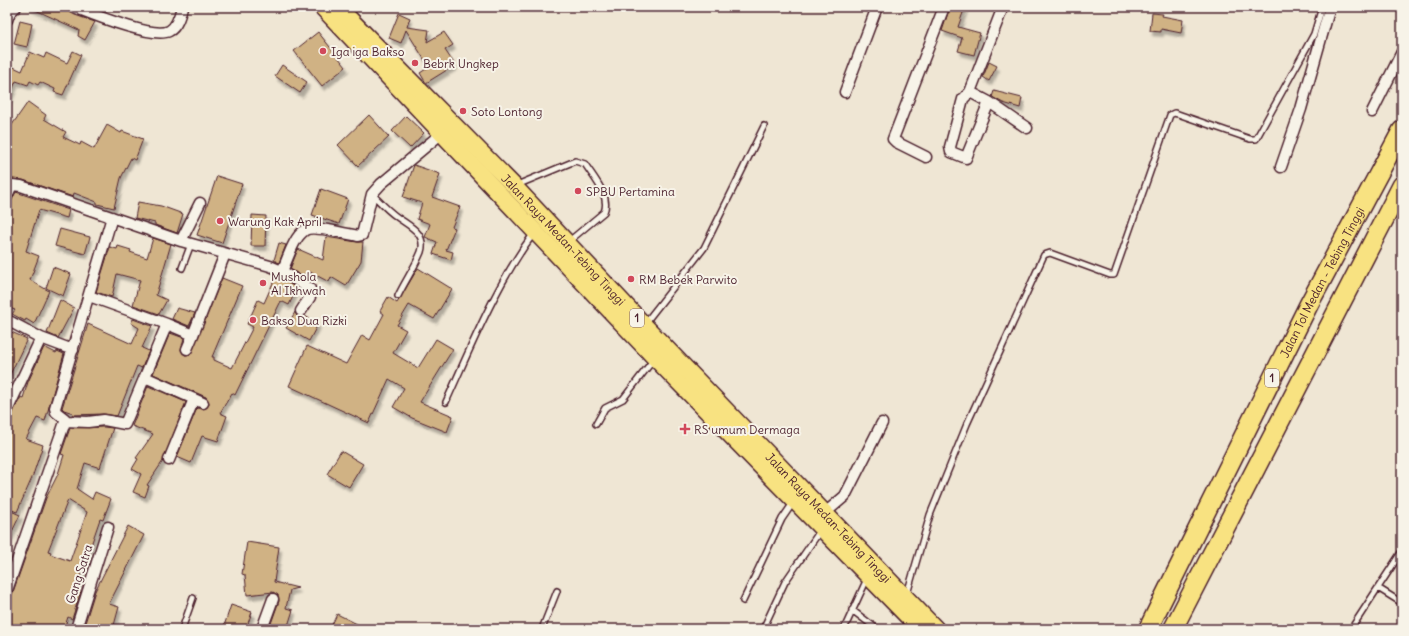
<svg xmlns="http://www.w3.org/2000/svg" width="1409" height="636" viewBox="0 0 1409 636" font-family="Delius,sans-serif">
<defs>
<filter id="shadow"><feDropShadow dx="2.5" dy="4.5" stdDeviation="1" flood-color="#0004"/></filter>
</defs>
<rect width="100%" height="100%" fill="#efe6d4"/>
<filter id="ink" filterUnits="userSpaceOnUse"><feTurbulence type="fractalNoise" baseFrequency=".025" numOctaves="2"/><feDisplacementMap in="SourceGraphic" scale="8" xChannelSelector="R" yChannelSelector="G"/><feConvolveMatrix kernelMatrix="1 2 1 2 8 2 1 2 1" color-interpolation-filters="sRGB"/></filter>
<g filter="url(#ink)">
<path fill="#d0b284" stroke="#4a1f2b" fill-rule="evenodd" filter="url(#shadow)" d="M 29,7 L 60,7 L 75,15 L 95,22 L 85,40 L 78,36 L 79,30 Z
M 950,7 L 965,7 L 958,27 L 980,33 L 974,55 L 958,51 L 962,38 L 942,31 Z
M 399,13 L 410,18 L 407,27 L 429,30 L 427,42 L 444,32 L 453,45 L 445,50 L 455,65 L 426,83 L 420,73 L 429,67 L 406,30 L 401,43 L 389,38 Z
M 1152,13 L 1163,14 L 1162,16 L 1183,20 L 1181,33 L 1161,29 L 1161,32 L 1150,31 Z
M 20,21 L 32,24 L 27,47 L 14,44 Z
M 318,32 L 346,67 L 322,86 L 294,51 Z
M 73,51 L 81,55 L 63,95 L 54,92 L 55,89 L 40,82 L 38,85 L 30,81 L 28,85 L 16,81 L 7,103 L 7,64 L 22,71 L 30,52 L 44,58 L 46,53 L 67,63 Z
M 989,62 L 997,66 L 989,81 L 983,77 Z
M 282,65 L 307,82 L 300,93 L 275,76 Z
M 994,91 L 1022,98 L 1020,108 L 1003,103 L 992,97 Z
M 28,102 L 46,115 L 44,119 L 66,132 L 63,137 L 80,145 L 81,142 L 94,149 L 107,125 L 121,133 L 122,131 L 143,139 L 135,160 L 131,158 L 121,178 L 114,208 L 97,204 L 97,202 L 74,193 L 73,197 L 23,180 L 12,179 L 7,181 L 7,132 Z
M 369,115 L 389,137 L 358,166 L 338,145 Z
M 406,116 L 424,133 L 410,148 L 392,131 Z
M 414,165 L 440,174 L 432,197 L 460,207 L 452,227 L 455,228 L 446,250 L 453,252 L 451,260 L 433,254 L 437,242 L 425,237 L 430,224 L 417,219 L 422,203 L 403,197 Z
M 217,176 L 242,184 L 222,243 L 197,235 Z
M 321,189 L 348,199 L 339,224 L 312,215 Z
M 16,192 L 69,210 L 67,218 L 39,210 L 26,251 L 39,256 L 30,280 L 49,291 L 34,324 L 26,319 L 25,321 L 12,314 L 15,310 L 7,307 L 7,202 L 11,201 Z
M 138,202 L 161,206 L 183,214 L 177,233 L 155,225 L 155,223 L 135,218 Z
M 252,215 L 266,216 L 265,246 L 251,246 Z
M 60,229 L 90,237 L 85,254 L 55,246 Z
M 326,237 L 357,242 L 363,242 L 361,261 L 346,286 L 331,277 L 329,282 L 310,272 L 309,276 L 303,274 L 302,276 L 290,269 L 298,249 L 323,260 Z
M 153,238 L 171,244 L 156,295 L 167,300 L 159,314 L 133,305 L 140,280 L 117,274 L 112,297 L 96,292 L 110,247 L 117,249 L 118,246 L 131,250 L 130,252 L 147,258 Z
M 279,243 L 286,245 L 279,263 L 274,260 Z
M 53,267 L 71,274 L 63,296 L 46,288 Z
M 418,268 L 452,289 L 434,319 L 409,305 L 397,325 L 406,330 L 393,353 L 418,368 L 436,339 L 453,349 L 420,402 L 453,416 L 447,432 L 412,418 L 393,407 L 404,388 L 389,379 L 369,423 L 289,386 L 307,346 L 346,364 L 362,335 L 370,340 L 384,314 L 380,311 L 388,297 L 397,303 Z
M 276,276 L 297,288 L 289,305 L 281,301 L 235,395 L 232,393 L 220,413 L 227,416 L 218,441 L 202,436 L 191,463 L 177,457 L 197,408 L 206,408 L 209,403 L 206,397 L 153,374 L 170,333 L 184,338 L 181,350 L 185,355 L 191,354 L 222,278 L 242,286 L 212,357 L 214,357 L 214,360 L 232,368 L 253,327 L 247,324 L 258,300 L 264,303 Z
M 60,300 L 74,308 L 58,338 L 47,333 Z
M 177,308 L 195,313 L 189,326 L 172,319 Z
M 295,312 L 298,317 L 305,316 L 318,324 L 309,341 L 286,328 Z
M 133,319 L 152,326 L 142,348 L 149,351 L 142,368 L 137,366 L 117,416 L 103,414 L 72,415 L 73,413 L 64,410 L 62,408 L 88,324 L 132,344 L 139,328 L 131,323 Z
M 7,330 L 27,339 L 7,381 Z
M 44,347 L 56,353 L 57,351 L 64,354 L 45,421 L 37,418 L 26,439 L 43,445 L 32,478 L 17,512 L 7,508 L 7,423 L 21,397 L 23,398 L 28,382 Z
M 148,386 L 186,402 L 163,461 L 147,485 L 149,486 L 145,497 L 133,492 L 141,474 L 132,469 L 138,459 L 136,458 L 153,434 L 132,426 Z
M 104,427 L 113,428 L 100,468 L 85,463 L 77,489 L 92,499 L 95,492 L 111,499 L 103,520 L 100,519 L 76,589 L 81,591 L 72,619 L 68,617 L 64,629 L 7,629 L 7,603 L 13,592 L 46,498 L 58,474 L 64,455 L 61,454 L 70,428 ZM 68,500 L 87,512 L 70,561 L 50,554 L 51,552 L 48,551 Z
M 341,451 L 363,464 L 349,487 L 327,474 Z
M 11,511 L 20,515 L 7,542 L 7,519 Z
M 128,526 L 144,535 L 109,604 L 119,607 L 113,629 L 89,629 L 90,624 L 85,623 L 95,591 Z
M 247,542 L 279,547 L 274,582 L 298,588 L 290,590 L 286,608 L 293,610 L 287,629 L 269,629 L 279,601 L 278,595 L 273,592 L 247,595 L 245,575 L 242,574 Z
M 231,605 L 252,612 L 246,629 L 223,629 Z
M 337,614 L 367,629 L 330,629 Z"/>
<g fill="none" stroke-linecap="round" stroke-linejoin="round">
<defs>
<path id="service" d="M 517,185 L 575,161 L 585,164 C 593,177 611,196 604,212 L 568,242
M 372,194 C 380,202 388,211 397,217 C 409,226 427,233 421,252 C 415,267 405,281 398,296
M 182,268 L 191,244
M 646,322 L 704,248 L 764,126
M 446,402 C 472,345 496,284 534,233
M 596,424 L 605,408 L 623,399 L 654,359
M 1378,588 L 1402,603
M 907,594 L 930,515 L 967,424 L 1044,255 L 1050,253 L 1110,275 L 1114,275 L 1170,115 L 1174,113 L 1178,114 L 1250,139 L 1256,139 L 1314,34 L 1322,7
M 743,601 L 782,519 L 793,503
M 852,610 L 877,629
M 182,629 L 193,598
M 542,629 L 557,591
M 763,629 L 785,582 L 820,531
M 844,629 L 867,579
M 1351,629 L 1402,551"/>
<path id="minor" d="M 74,7 C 92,14 153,39 169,31 C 177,27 180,15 182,7
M 7,20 L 10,12 L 16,7
M 845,92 L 877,7
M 970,92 L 963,99 L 950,147 L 951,152 L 966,158 L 989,102 L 970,92 L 1003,7
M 989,102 L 1027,128
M 1372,112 L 1402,52
M 926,157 L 896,142 L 893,139 L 944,7
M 1281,167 L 1301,109 L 1330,7
M 7,196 L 12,185 L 21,186 L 181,241 L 200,203
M 181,241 L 270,266 L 282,271 L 310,289 L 310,297 L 301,311
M 282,271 C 288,259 293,238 305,230 C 313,225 348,234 358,236 L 362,235 L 372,194 L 381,184 L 442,133
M 7,320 L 41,338 L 7,411
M 167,324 L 193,335 L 225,254
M 41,338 L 73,350
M 187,349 L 193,335
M 145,377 L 203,403
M 65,421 L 88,422 L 104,420 L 125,424 L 167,324 L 89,296
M 169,460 L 194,399
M 825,513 L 845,496 L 882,423
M 7,590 L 65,422 L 65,419 L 56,412 L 55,408 L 112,217
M 76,629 L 108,527
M 262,629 L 273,599"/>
<g id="trunk">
<path d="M 322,7 L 655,358 L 920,629"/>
<path id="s1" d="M 338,7 L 514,186 L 644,325 L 936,629"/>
</g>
<g id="motorway">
<path id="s2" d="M 1148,629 L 1309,304 L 1402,130"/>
<path d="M 1173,629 L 1402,185"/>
</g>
</defs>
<use href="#service" stroke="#4a1f2b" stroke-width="8"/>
<use href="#minor" stroke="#4a1f2b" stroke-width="13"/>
<use href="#trunk" stroke="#4a1f2b" stroke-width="19"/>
<use href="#motorway" stroke="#4a1f2b" stroke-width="21"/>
<use href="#service" stroke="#f7f3e8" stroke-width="5"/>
<use href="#minor" stroke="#f7f3e8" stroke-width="10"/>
<use href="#trunk" stroke="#f8e281" stroke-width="16"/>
<use href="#motorway" stroke="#f8e281" stroke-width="18"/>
</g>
</g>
<g fill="#d1495b" stroke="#f7f3e8" stroke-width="1.5">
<circle cx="323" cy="51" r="4"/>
<circle cx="415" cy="63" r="4"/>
<circle cx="463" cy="111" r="4"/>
<circle cx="578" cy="191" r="4"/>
<circle cx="220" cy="221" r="4"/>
<circle cx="631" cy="279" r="4"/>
<circle cx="263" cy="283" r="4"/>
<circle cx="253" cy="320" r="4"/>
<path d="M683 423h4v4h4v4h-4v4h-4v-4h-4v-4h4z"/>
</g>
<g text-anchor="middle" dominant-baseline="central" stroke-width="4" stroke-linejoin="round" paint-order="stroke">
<g fill="#f7f3e8" stroke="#7e5f64" stroke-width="1">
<rect x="630" y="309" width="14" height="18" rx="3"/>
<rect x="1265" y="369" width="14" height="18" rx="3"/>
</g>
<g font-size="11" font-weight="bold" fill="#4a1f2b">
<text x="637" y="318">1</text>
<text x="1272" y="378">1</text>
</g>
<g font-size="12" fill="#4a1f2b" stroke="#f7f3e8" text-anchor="start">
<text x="331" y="51">Iga iga Bakso</text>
<text x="423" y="63">Bebrk Ungkep</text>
<text x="471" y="111">Soto Lontong</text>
<text x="586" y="191">SPBU Pertamina</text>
<text x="228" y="221">Warung Kak April</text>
<text x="271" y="276">Mushola<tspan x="271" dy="14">Al Ikhwah</tspan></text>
<text x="639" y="279">RM Bebek Parwito</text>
<text x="261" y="320">Bakso Dua Rizki</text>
<text x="694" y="429">RS umum Dermaga</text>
</g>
<g font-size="12" fill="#4a1f2b" stroke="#f7f3e8">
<text stroke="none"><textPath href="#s1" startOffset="324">Jalan Raya Medan-Tebing Tinggi</textPath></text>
<text stroke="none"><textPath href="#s2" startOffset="388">Jalan Tol Medan - Tebing Tinggi</textPath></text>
<text stroke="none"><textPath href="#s1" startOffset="708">Jalan Raya Medan-Tebing Tinggi</textPath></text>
<text transform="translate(79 574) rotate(-72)">Gang Satra</text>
</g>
</g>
<rect width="1409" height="636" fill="none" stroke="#f7f3e8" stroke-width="24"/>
<rect x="12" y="12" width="1385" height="612" fill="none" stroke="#4a1f2b" stroke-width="1.5" filter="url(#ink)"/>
</svg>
